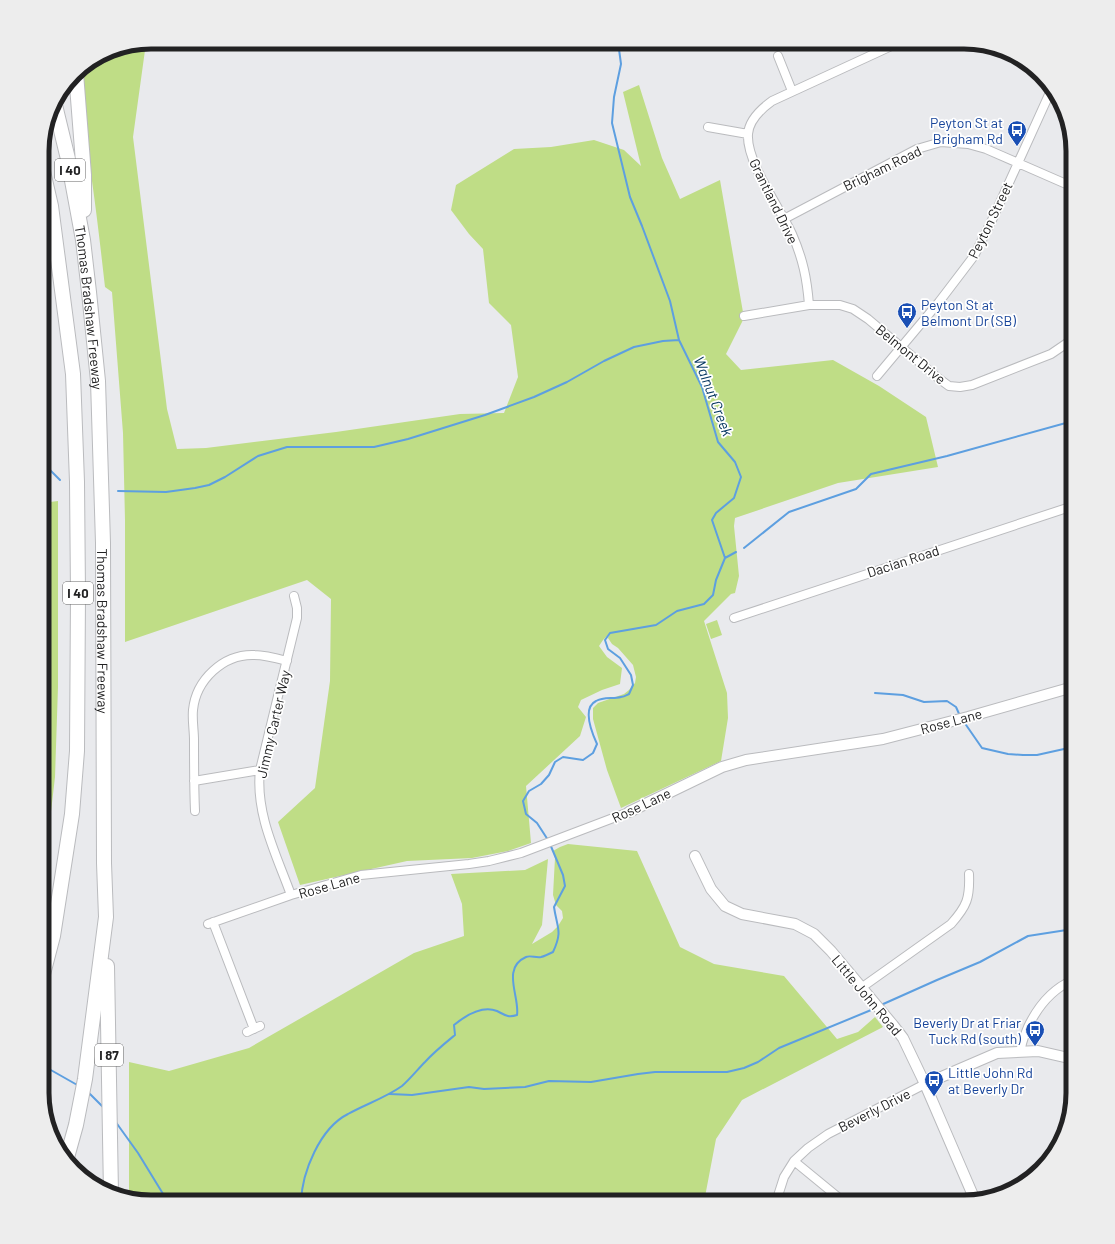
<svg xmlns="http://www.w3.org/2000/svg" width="1115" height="1244" viewBox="0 0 1115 1244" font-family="Barlow,sans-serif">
<rect width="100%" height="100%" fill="#e9eaed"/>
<path fill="#bfdd86" d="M 146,43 L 133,137 L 167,409 L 177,449 L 206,448 L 336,432 L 460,414 L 504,413 L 518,377 L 511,325 L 489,303 L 483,249 L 469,234 L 451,210 L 456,185 L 514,149 L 551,147 L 594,140 L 624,150 L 641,166 L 623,92 L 639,85 L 662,158 L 680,199 L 720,180 L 744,318 L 726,354 L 741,370 L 833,360 L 879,386 L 926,417 L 938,467 L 838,483 L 735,518 L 734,526 L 739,576 L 735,593 L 731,594 L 704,621 L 727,693 L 728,718 L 721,761 L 621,808 L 607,770 L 593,719 L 593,708 L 598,703 L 624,694 L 629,690 L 635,683 L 636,677 L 633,665 L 618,648 L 612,644 L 608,638 L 610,633 L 603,640 L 599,646 L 607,657 L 622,668 L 620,684 L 602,690 L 581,700 L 578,707 L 586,717 L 580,736 L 526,786 L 531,843 L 508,851 L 472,858 L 407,861 L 300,885 L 278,822 L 315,788 L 330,681 L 331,599 L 307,580 L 125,642 L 125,520 L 123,433 L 112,292 L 105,287 C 101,252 97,216 92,181 C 86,144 80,106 81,68 L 109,50 Z
M 58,501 L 58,687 L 55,777 L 47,846 L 42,877 L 42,503 Z
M 717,620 L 722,635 L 711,639 L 706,624 Z
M 568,844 L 637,851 L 680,947 L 714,964 L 784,976 L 837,1039 L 858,1032 L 875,1017 L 883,1027 L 742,1100 L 716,1139 L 704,1202 L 150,1202 L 129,1197 L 129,1062 L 169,1071 L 249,1048 L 414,953 L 464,936 L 462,904 L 451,874 L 525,870 L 548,859 L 542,925 L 532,944 L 552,932 L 558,926 L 563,918 L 562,911 L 556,905 L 553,895 L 555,858 L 553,851 L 560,847 Z"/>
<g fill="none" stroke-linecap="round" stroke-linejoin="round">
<path stroke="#5d9fe0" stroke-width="2" d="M 42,462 L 60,480
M 118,491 L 166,492 L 195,488 L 209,485 L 225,477 L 258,456 L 287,447 L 374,447 L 408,439 L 485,415 L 534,397 L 567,382 L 604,361 L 634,347 L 663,341 L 679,340
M 744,548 L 789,512 L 856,489 L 871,474 L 947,456 L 1073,421
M 725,558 L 736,552
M 875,693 L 903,695 L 924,702 L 947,701 L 956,707 L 960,716
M 964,722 L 982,748 L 1008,754 L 1023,755 L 1037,755 L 1073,747
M 548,840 L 537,823 L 526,814 L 523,801 L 529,791 L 541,784 L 549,775 L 555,762 L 563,757 L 583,760 L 593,753 L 597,744 C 592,733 582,708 596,701 C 603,697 613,699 621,697 C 624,697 627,695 629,694 L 633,685 L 631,675 L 620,658 L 608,649 L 605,640 L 610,633 L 656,625 L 677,611 L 704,604 L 713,595 L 716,580 L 725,558 L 712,520 L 716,513 L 734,498 L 741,477 L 735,462 L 718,442 L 702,387 L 679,340 L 670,301 L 642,226 L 630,197 L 612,123 L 614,97 L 621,64 L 618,42
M 881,1005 L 937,980 L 980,962 L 1028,936 L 1073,929
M 42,1065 L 79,1086
M 88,1092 L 103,1107
M 390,1094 L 412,1095 L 469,1087 L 484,1089 L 525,1087 L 549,1081 L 591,1082 L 638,1074 L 655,1072 L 727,1072 L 744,1068 L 758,1062 L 779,1048 L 876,1008
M 115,1121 L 138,1153 L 168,1202
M 301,1202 C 302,1172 320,1128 348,1114 C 366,1104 385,1098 402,1086 C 410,1079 418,1069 425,1062 C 434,1052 444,1044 455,1035 L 454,1025 C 465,1016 482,1005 497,1011 C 505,1015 508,1018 517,1015 C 520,997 501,968 526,957 C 530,955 536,958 541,957 C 545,956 549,954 553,952 C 563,931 557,928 554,907 L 565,886 L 563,875 L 550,844"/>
<defs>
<path id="minor" d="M 778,56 L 792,91
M 708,127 L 748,134
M 784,219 L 917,149 L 941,142 L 968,144 L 986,149 L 1073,187
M 809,305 C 807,279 803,259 792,234 C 780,208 746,162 748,134 C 749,120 761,109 772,101 L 900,42
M 744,316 L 809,305 L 840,305 L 853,309 L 868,319 L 938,378 L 949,386 L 960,387 L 972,385 L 1051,354 L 1073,339
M 877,376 L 939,302 L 974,256 L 993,218 L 1052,88
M 734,618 L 1073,506
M 194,781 L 260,770
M 195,811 C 194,788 194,764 194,740 C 194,730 192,720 193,710 C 196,680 223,654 254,655 C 265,655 276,658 287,661
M 291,895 C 277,856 255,814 260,770 L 297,618 L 297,608 L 294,596
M 213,922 L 254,1029
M 208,924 L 291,895 L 361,875 L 469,864 L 489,861 L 521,853 L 629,812
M 861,988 L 951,924 C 967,906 970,898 969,874
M 247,1032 L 260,1026
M 1021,1051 C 1021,1042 1025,1035 1028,1027 C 1038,1006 1052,989 1073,980
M 794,1161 L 844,1202
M 776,1202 L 784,1177 L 794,1161 L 808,1148 L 828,1134 L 925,1084"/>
<path id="tertiary" d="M 629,812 L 722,767 L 746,760 L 883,739 L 968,717 L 1073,687
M 695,856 L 711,889 L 725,906 L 742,914 L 795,924 L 814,934 L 831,951 L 893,1025 L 903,1038 L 925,1084 L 975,1200
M 925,1084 L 997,1053 L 1038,1051 L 1073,1059"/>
<g id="motorway">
<path d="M 76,73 L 84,175 L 84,210"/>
<path id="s1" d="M 54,101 L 68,159 L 83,240 L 89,292 L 98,381 L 103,543 L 104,863 L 106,917 L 85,1079 L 76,1125 L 66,1161"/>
<path d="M 107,966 L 111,1193"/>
<path d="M 42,978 L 53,936 L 72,814 L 77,751 L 78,594 L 77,482 L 73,374 L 51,206 L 42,167"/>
</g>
</defs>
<use href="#minor" stroke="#babbbe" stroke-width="10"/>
<use href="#tertiary" stroke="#babbbe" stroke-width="12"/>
<use href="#motorway" stroke="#babbbe" stroke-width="16"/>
<use href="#minor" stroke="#fff" stroke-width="8"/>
<use href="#tertiary" stroke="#fff" stroke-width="10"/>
<use href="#motorway" stroke="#fff" stroke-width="14"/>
</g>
<defs>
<symbol id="bus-pin" viewBox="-11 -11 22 30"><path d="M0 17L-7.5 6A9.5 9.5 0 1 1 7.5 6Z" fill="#1a4fb4" stroke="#fff"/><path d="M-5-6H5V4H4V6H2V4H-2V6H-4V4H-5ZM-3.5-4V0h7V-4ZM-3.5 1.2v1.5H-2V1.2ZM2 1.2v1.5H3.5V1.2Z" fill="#fff"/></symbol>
</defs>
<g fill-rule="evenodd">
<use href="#bus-pin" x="1006" y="119" width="22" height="30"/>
<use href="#bus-pin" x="896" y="301" width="22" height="30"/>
<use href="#bus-pin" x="1024" y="1019" width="22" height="30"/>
<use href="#bus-pin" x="923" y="1069" width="22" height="30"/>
</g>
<g text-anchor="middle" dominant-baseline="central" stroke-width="3.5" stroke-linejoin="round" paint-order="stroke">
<g fill="#fff" stroke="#646465" stroke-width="1">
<rect x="55" y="159" width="30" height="22" rx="3"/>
<rect x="63" y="582" width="30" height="22" rx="3"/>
<rect x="95" y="1044" width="28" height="22" rx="3"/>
</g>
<g font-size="13" font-weight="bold" fill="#222223">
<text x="70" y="170">I 40</text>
<text x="78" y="593">I 40</text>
<text x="109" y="1055">I 87</text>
</g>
<g font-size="14" fill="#164399" stroke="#fff" text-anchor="end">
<text x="1003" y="122">Peyton St at<tspan x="1003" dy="16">Brigham Rd</tspan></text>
<text x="921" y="304" text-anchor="start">Peyton St at<tspan x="921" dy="16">Belmont Dr (SB)</tspan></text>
<text x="1021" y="1022">Beverly Dr at Friar<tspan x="1021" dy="16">Tuck Rd (south)</tspan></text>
<text x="948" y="1072" text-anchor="start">Little John Rd<tspan x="948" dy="16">at Beverly Dr</tspan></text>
</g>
<g font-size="14" fill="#222223" stroke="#fff">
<text transform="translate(882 168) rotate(-26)">Brigham Road</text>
<text transform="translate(774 201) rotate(64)">Grantland Drive</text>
<text transform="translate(990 220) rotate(-64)">Peyton Street</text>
<text stroke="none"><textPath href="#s1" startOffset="210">Thomas Bradshaw Freeway</textPath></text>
<text transform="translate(911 354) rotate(39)">Belmont Drive</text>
<text transform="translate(903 561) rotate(-18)">Dacian Road</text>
<text stroke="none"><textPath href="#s1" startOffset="534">Thomas Bradshaw Freeway</textPath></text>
<text transform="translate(951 721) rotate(-15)">Rose Lane</text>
<text transform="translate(273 724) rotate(-77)">Jimmy Carter Way</text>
<text transform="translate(641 805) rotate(-25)">Rose Lane</text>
<text transform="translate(329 885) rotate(-16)">Rose Lane</text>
<text transform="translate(867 995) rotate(50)">Little John Road</text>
<text transform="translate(874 1110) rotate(-27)">Beverly Drive</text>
</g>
<g font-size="15" font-style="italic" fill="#00335d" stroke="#fff">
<text transform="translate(714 396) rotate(69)">Walnut Creek</text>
</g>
</g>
<path d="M0 0H1115V1244H0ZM151 49H964A102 102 0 0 1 1066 151V1093A102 102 0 0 1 964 1195H151A102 102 0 0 1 49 1093V151A102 102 0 0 1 151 49Z" fill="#ededed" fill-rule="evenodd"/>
<path fill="none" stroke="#222223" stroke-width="5" d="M151 49H964A102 102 0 0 1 1066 151V1093A102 102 0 0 1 964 1195H151A102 102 0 0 1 49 1093V151A102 102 0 0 1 151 49Z"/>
</svg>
